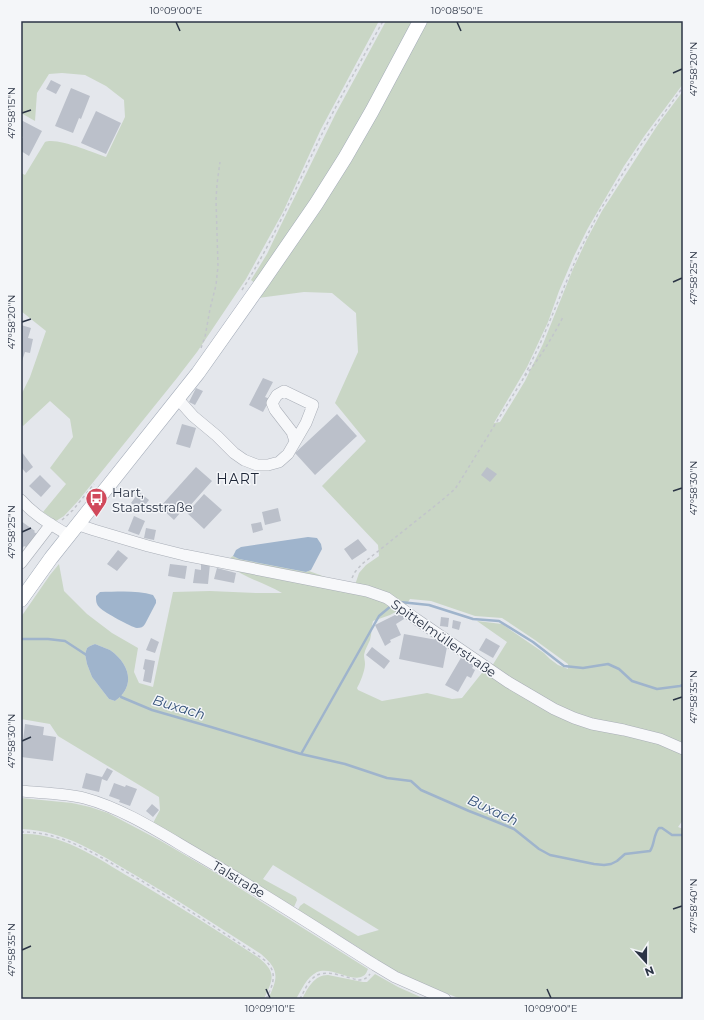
<svg xmlns="http://www.w3.org/2000/svg" width="704" height="1020" viewBox="0 0 704 1020" font-family="Montserrat,sans-serif">
<rect width="100%" height="100%" fill="#e4e7ec"/>
<path fill="#c9d6c5" fill-rule="evenodd" d="M 21,21 L 379,21 L 321,129 L 283,212 L 246,279 L 197,352 L 177,378 L 78,501 L 64,516 L 56,521 L 43,512 L 66,484 L 50,468 L 73,437 L 70,419 L 50,401 L 23,426 L 21,424 L 21,395 L 30,377 L 46,331 L 21,311 L 21,173 L 25,175 L 45,142 C 57,137 94,153 106,157 L 125,117 L 124,100 L 106,86 L 85,75 L 62,73 L 49,74 L 37,93 L 35,121 L 21,113 Z
M 386,21 L 416,21 L 357,130 L 256,284 L 251,280 L 267,254 L 279,229 L 336,113 Z
M 425,21 L 683,21 L 683,84 L 645,135 L 624,166 L 588,228 L 574,256 L 559,291 L 548,322 L 527,367 L 494,423 L 500,422 L 525,381 L 543,344 L 573,269 L 587,239 L 602,211 L 657,126 L 683,91 L 683,746 C 661,735 637,729 613,725 C 600,722 587,720 575,715 C 544,704 518,684 490,667 L 492,666 L 507,642 L 477,621 L 502,624 L 544,653 L 550,659 L 558,665 L 568,669 L 568,664 L 535,640 L 502,618 L 475,616 L 431,601 L 410,599 L 405,607 L 390,615 L 373,621 C 371,627 372,633 370,640 C 368,645 365,649 364,655 C 364,658 365,661 365,664 C 365,671 360,683 357,688 L 358,690 L 382,701 L 427,693 L 452,699 L 462,698 L 485,669 C 518,692 551,715 589,726 C 620,734 655,736 683,753 L 683,820 L 678,827 L 683,829 L 683,999 L 461,999 L 417,982 L 386,967 L 361,949 L 298,910 L 300,906 L 304,903 L 358,936 L 379,930 L 273,865 L 263,879 L 296,897 L 297,900 L 294,907 L 205,853 L 153,823 L 160,810 L 159,797 L 58,736 L 50,724 L 21,719 L 21,617 L 50,575 L 59,564 L 64,591 L 87,614 L 112,633 L 138,648 L 134,672 L 139,683 L 153,687 L 173,592 L 210,591 L 256,593 L 282,593 C 265,583 245,578 229,566 L 230,558 L 233,556 L 239,559 L 306,572 L 309,571 L 328,578 L 355,585 L 359,573 L 366,565 L 379,556 L 378,545 L 322,486 L 366,441 L 335,403 L 358,352 L 356,313 L 332,293 L 304,292 L 258,298 L 348,160 L 402,66 ZM 95,644 C 100,646 105,648 110,650 C 130,664 136,686 115,701 L 109,699 L 92,677 L 87,664 L 85,654 L 87,648 L 90,646 Z
M 21,798 L 72,803 L 90,807 L 108,813 L 161,841 L 214,872 L 368,969 C 367,971 366,975 363,976 C 353,983 331,966 317,972 C 306,978 302,989 296,999 L 268,999 C 278,978 280,970 261,954 C 219,927 178,900 135,875 C 99,854 64,830 21,829 Z
M 21,834 C 63,832 103,862 138,882 C 179,906 219,932 259,958 C 277,973 273,979 264,999 L 21,999 Z
M 375,974 L 398,987 L 425,999 L 302,999 C 308,988 314,975 328,975 L 363,982 L 367,982 Z"/>
<path fill="#9fb4cc" d="M 308,537 L 317,538 L 321,544 L 322,549 L 311,570 L 306,572 L 239,559 L 233,556 L 236,550 L 241,547 Z
M 100,592 C 117,592 137,590 153,595 L 156,600 L 156,603 L 145,624 C 143,627 141,628 137,628 C 131,627 104,612 100,608 C 96,604 96,601 96,596 Z
M 95,644 C 100,646 105,648 110,650 C 130,664 136,686 115,701 L 109,699 L 92,677 L 87,664 L 85,654 L 87,648 L 90,646 Z"/>
<g fill="none" stroke-linecap="round" stroke-linejoin="round">
<path stroke="#9fb4cc" stroke-width="2.5" d="M 400,602 L 429,605 L 473,619 L 499,621 L 533,642 L 564,666 L 583,668 L 608,664 L 619,669 L 632,681 L 657,689 L 680,686 L 683,685
M 21,639 L 48,639 L 65,641 L 88,656
M 120,695 L 121,697 L 152,710 L 211,727 L 301,754 L 345,764 L 387,778 L 411,781 L 421,790 L 469,811 L 492,820 L 514,829 L 539,849 L 550,855 L 594,864 L 604,865 L 611,864 L 617,861 L 625,854 L 650,851 C 655,844 653,835 659,828 L 662,828 L 672,835 L 683,835
M 301,754 L 379,616 L 391,606"/>
</g>
<path fill="#bbc0ca" d="M 51,80 L 61,85 L 56,94 L 46,89 Z
M 71,88 L 90,96 L 81,119 L 79,118 L 73,133 L 55,126 Z
M 96,111 L 121,123 L 106,154 L 81,143 Z
M 21,120 L 42,131 L 29,156 L 21,151 L 21,140 L 23,137 L 21,136 Z
M 21,325 L 31,328 L 28,338 L 33,339 L 30,353 L 25,352 L 21,364 Z
M 263,378 L 273,382 L 265,397 L 270,399 L 263,412 L 249,405 Z
M 196,388 L 203,391 L 195,405 L 189,402 Z
M 337,414 L 357,436 L 315,475 L 295,453 Z
M 182,424 L 196,428 L 190,448 L 176,444 Z
M 21,451 L 33,467 L 26,473 L 21,467 Z
M 196,467 L 212,481 L 188,508 L 186,506 L 174,520 L 160,507 Z
M 487,467 L 497,474 L 490,482 L 481,475 Z
M 40,475 L 51,486 L 41,497 L 29,486 Z
M 139,492 L 149,500 L 141,510 L 131,503 Z
M 204,494 L 222,510 L 204,529 L 187,513 Z
M 278,508 L 281,521 L 265,525 L 262,512 Z
M 134,516 L 145,521 L 139,535 L 128,531 Z
M 21,521 L 35,531 L 34,532 L 37,534 L 28,548 L 24,546 L 21,550 Z
M 261,522 L 263,530 L 253,533 L 251,524 Z
M 146,528 L 156,530 L 154,540 L 144,538 Z
M 358,539 L 367,550 L 352,560 L 344,549 Z
M 118,550 L 128,558 L 117,571 L 107,564 Z
M 201,563 L 210,564 L 208,584 L 193,583 L 195,569 L 201,570 Z
M 170,564 L 187,566 L 185,579 L 168,576 Z
M 217,568 L 236,573 L 234,583 L 214,579 Z
M 401,612 L 404,619 L 396,624 L 401,635 L 390,640 L 391,642 L 385,646 L 375,625 Z
M 441,617 L 449,618 L 448,627 L 440,626 Z
M 453,620 L 461,622 L 459,630 L 452,628 Z
M 404,634 L 448,642 L 443,668 L 399,659 Z
M 151,638 L 159,642 L 155,653 L 146,650 Z
M 486,638 L 500,646 L 493,658 L 479,650 Z
M 372,647 L 390,661 L 384,669 L 366,655 Z
M 462,656 L 475,664 L 472,668 L 475,670 L 471,678 L 467,676 L 458,692 L 445,685 Z
M 145,659 L 155,661 L 151,683 L 143,681 L 145,670 L 143,669 Z
M 25,724 L 44,727 L 43,735 L 56,737 L 53,761 L 21,757 Z
M 107,768 L 113,771 L 107,781 L 102,779 L 99,792 L 82,788 L 86,773 L 102,777 Z
M 114,783 L 125,787 L 126,785 L 137,789 L 130,806 L 119,802 L 120,800 L 109,796 Z
M 152,804 L 159,810 L 153,817 L 146,811 Z"/>
<g fill="none" stroke-linecap="round" stroke-linejoin="round">
<defs>
<path id="minor" d="M 178,399 L 193,416 L 217,436 L 234,453 L 244,460 L 257,465 L 268,465 L 279,462 L 288,454 L 306,423 L 313,405 L 284,391 L 277,395 L 272,403 L 275,410 L 292,432 L 295,441
M 21,500 C 35,516 52,525 70,536
M 79,525 L 94,530 L 148,546 L 184,555 L 367,591 L 387,598 L 416,619 L 508,682 L 554,709 L 574,718 L 592,724 L 624,730 L 660,739 L 683,749
M 21,563 L 51,524
M 21,791 C 42,793 64,793 84,798 C 122,808 159,832 193,852 C 255,888 315,927 375,965 L 395,977 L 445,999"/>
<path id="major" d="M 21,600 L 51,558 L 198,373 L 263,281 L 316,204 L 345,158 L 372,111 L 420,21"/>
</defs>
<use href="#minor" stroke="#a9aeb7" stroke-width="12"/>
<use href="#major" stroke="#a3abb8" stroke-width="15"/>
<path stroke="#c2c5cb" stroke-width="1.5" stroke-dasharray="3 3" stroke-linecap="butt" d="M 242,290 C 272,243 294,192 318,142 C 338,101 361,61 383,21
M 201,348 L 205,337 L 210,309 L 216,285 L 218,266 L 216,200 L 217,184 L 220,162
M 525,376 C 540,358 552,338 563,317
M 62,520 L 73,510 L 94,484
M 352,578 L 355,572 L 362,564 L 441,501 L 455,489 L 459,483 L 523,379 L 540,344 L 579,252 L 599,212 L 638,149 L 683,87
M 21,832 C 61,831 97,855 130,874 C 176,901 221,931 266,961 C 278,973 273,985 266,999
M 300,999 C 304,992 307,983 313,978 C 324,967 346,978 359,980 C 364,980 367,978 370,974"/>
<use href="#minor" stroke="#f7f8fa" stroke-width="11"/>
<use href="#major" stroke="#fff" stroke-width="14"/>
</g>
<path fill="none" stroke="#2b3445" stroke-width="1.5" d="M 176,22 L 180,31M 457,22 L 461,31M 673,73 L 682,69M 22,113 L 31,110M 673,282 L 682,278M 22,322 L 31,319M 673,491 L 682,488M 22,532 L 31,528M 673,700 L 682,697M 22,741 L 31,737M 673,909 L 682,906M 22,950 L 31,946M 266,989 L 270,998M 547,989 L 551,998"/>
<defs>
<symbol id="bus-pin" viewBox="-11 -11 22 30"><path d="M0 17L-7.5 6A9.5 9.5 0 1 1 7.5 6Z" fill="#d1495b" stroke="#f4f6f9"/><path d="M-5-6H5V4H4V6H2V4H-2V6H-4V4H-5ZM-3.5-4V0h7V-4ZM-3.5 1.2v1.5H-2V1.2ZM2 1.2v1.5H3.5V1.2Z" fill="#fff"/></symbol>
</defs>
<g fill-rule="evenodd">
<use href="#bus-pin" x="84" y="486" width="25" height="34"/>
</g>
<g text-anchor="middle" dominant-baseline="central" stroke-width="3" stroke-linejoin="round" paint-order="stroke">
<g font-size="13" fill="#2b3445" stroke="#f4f6f9" text-anchor="start">
<text x="112" y="492">Hart,<tspan x="112" dy="15">Staatsstraße</tspan></text>
</g>
<g font-size="13" fill="#2b3445" stroke="#f4f6f9">
<text transform="translate(444 638) rotate(35)">Spittelmüllerstraße</text>
<text transform="translate(239 879) rotate(31)">Talstraße</text>
</g>
<g font-size="14" letter-spacing="1" fill="#1d2536" stroke="#f4f6f9">
<text x="238" y="479">HART</text>
</g>
<g font-size="14" font-style="italic" fill="#34527a" stroke="#f4f6f9">
<text transform="translate(179 707) rotate(17)">Buxach</text>
<text transform="translate(493 810) rotate(25)">Buxach</text>
</g>
</g>
<rect width="704" height="1020" fill="none" stroke="#f4f6f9" stroke-width="44"/>
<g transform="translate(646 962) rotate(159)" stroke="#f4f6f9" stroke-width="3" paint-order="stroke">
<path d="M0-3L7 15L0 10L-7 15Z" fill="#2b3445"/>
<text y="-6" font-size="11" font-weight="bold" text-anchor="middle" fill="#2b3445">N</text>
</g>
<rect x="22" y="22" width="660" height="976" fill="none" stroke="#2b3445" stroke-width="1.5"/>
<g font-size="10" text-anchor="middle" fill="#2b3445">
<text x="176" y="14">10°09'00"E</text>
<text x="457" y="14">10°08'50"E</text>
<text transform="translate(693 69) rotate(-90)" y="4">47°58'20"N</text>
<text transform="translate(11 113) rotate(-90)" y="4">47°58'15"N</text>
<text transform="translate(693 278) rotate(-90)" y="4">47°58'25"N</text>
<text transform="translate(11 322) rotate(-90)" y="4">47°58'20"N</text>
<text transform="translate(693 488) rotate(-90)" y="4">47°58'30"N</text>
<text transform="translate(11 532) rotate(-90)" y="4">47°58'25"N</text>
<text transform="translate(693 697) rotate(-90)" y="4">47°58'35"N</text>
<text transform="translate(11 741) rotate(-90)" y="4">47°58'30"N</text>
<text transform="translate(693 906) rotate(-90)" y="4">47°58'40"N</text>
<text transform="translate(11 950) rotate(-90)" y="4">47°58'35"N</text>
<text x="270" y="1012">10°09'10"E</text>
<text x="551" y="1012">10°09'00"E</text>
</g>
</svg>
